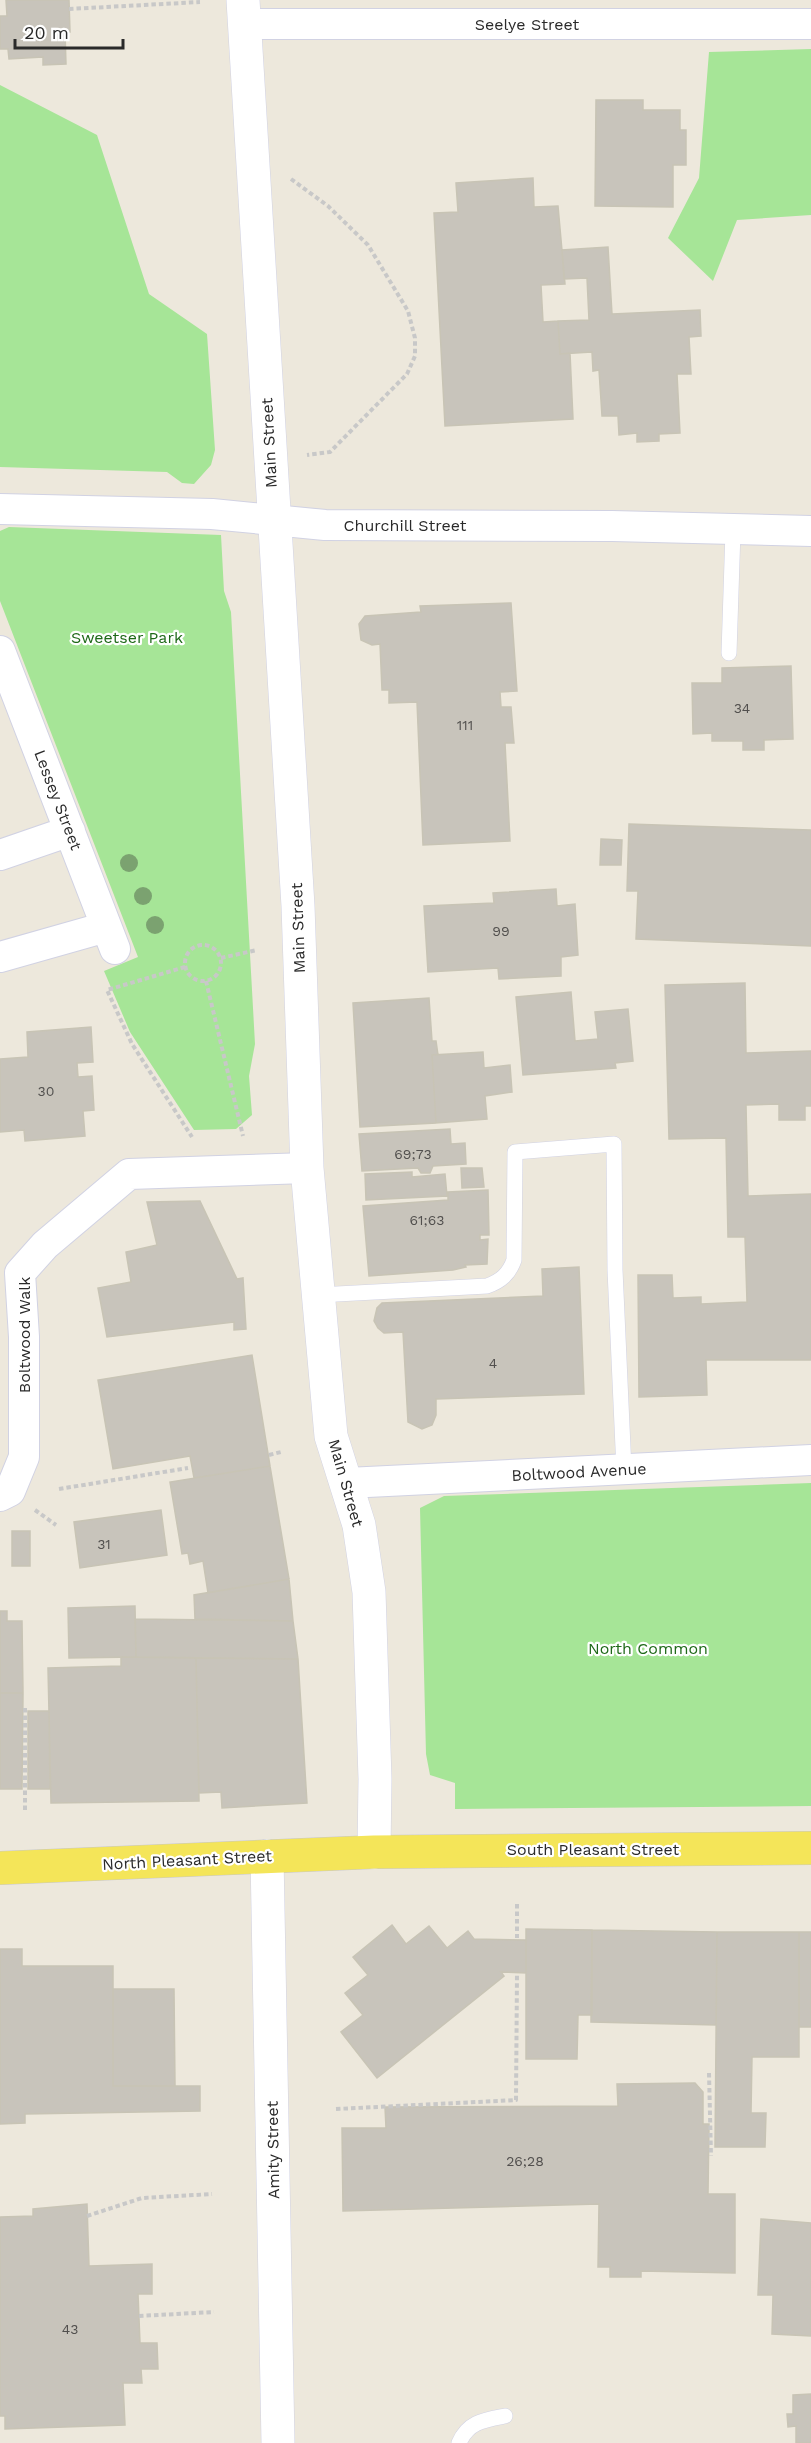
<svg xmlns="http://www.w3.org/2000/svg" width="811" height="2443" viewBox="0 0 811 2443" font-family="'Work Sans',sans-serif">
<rect width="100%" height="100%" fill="#ede8dc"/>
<path fill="#a6e597" d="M 811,49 L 811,215 L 737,220 L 713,281 L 668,238 L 699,178 L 709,52 Z
M 0,85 L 97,135 L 149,294 L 207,334 L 215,450 L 211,465 L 194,484 L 182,483 L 167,472 L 0,467 Z
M 9,527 L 221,535 L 224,591 L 231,612 L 255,1044 L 249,1076 L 252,1115 L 236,1129 L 194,1130 L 130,1032 L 104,971 L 138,957 L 0,601 L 0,531 Z
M 811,1483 L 811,1806 L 455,1809 L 455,1783 L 430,1775 L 426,1754 L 420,1508 L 444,1496 Z"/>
<path fill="#c8c4bb" stroke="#c8c4b5" stroke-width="1.5" d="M 6,0 L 69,0 L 70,32 L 65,32 L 66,64 L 43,65 L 43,57 L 9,59 L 8,49 L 0,49 L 0,16 L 7,16 Z
M 596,100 L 643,100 L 643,110 L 680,110 L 680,130 L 686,130 L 686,165 L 673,165 L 673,207 L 595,206 Z
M 533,178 L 534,207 L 558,206 L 565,284 L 541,285 L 543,322 L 558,321 L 560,354 L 570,353 L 573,419 L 445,426 L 434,213 L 458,212 L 456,183 Z
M 608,247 L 612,314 L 700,310 L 701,336 L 689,337 L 691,374 L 677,374 L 680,433 L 659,434 L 659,441 L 637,442 L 637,433 L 619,435 L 618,416 L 602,416 L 599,370 L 593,371 L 592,352 L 560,354 L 558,321 L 589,320 L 587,278 L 564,279 L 562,250 Z
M 511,603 L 517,691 L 500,692 L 501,707 L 511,707 L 514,743 L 505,743 L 510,841 L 423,845 L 417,702 L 389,703 L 389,690 L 382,690 L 380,644 L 372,645 L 361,640 L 359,624 L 365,616 L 421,612 L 420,606 Z
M 791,666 L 793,739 L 764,740 L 764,750 L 743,750 L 743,741 L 712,741 L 712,733 L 693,734 L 692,683 L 722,683 L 722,668 Z
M 629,824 L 811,830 L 811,946 L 636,939 L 638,891 L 627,891 Z
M 601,839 L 622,840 L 621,865 L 600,865 Z
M 556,889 L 557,906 L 575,904 L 578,955 L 561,957 L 561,976 L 499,979 L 498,968 L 428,972 L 424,906 L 494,903 L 493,893 Z
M 745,983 L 746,1053 L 811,1051 L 811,1106 L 805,1106 L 805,1120 L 779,1120 L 779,1104 L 746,1105 L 748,1196 L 811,1194 L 811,1360 L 706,1360 L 707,1395 L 639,1397 L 638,1275 L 672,1275 L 673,1298 L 701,1297 L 701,1304 L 747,1302 L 745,1237 L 728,1237 L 726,1138 L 669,1139 L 665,985 Z
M 571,992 L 575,1041 L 598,1039 L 595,1012 L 628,1009 L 633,1061 L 615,1063 L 616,1068 L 523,1075 L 516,997 Z
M 429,998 L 432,1041 L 436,1041 L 438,1055 L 432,1055 L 436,1123 L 360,1127 L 353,1003 Z
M 91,1027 L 93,1062 L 77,1063 L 78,1077 L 92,1076 L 94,1110 L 83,1111 L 85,1136 L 25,1141 L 24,1130 L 0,1132 L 0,1059 L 28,1057 L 27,1032 Z
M 483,1052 L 484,1068 L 510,1065 L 512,1092 L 485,1096 L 487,1119 L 436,1123 L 432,1055 Z
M 450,1129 L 451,1144 L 465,1143 L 466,1164 L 433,1166 L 430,1173 L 421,1173 L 418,1168 L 362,1171 L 359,1134 Z
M 461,1168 L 482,1168 L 484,1187 L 462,1188 Z
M 412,1172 L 412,1177 L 445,1174 L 447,1196 L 366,1200 L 365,1174 Z
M 488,1190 L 489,1235 L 480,1235 L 480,1240 L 488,1239 L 487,1264 L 465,1265 L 466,1267 L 453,1270 L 369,1276 L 363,1206 L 448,1200 L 448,1192 Z
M 200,1201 L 237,1279 L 243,1278 L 246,1329 L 234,1330 L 234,1322 L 107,1337 L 98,1288 L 131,1282 L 126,1252 L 157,1245 L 147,1202 Z
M 579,1267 L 584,1394 L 436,1399 L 436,1415 L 432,1425 L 422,1429 L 408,1422 L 403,1332 L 384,1333 L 378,1328 L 374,1321 L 377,1308 L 382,1303 L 543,1296 L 542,1269 Z
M 252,1355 L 270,1466 L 194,1478 L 190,1456 L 113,1469 L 98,1380 Z
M 270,1466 L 289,1579 L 208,1593 L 203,1561 L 190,1564 L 188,1553 L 182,1554 L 170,1482 Z
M 161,1510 L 167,1555 L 80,1568 L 74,1522 Z
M 12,1531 L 30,1531 L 30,1566 L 12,1566 Z
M 289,1579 L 293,1621 L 195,1619 L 194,1595 Z
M 135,1606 L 136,1657 L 69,1658 L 68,1608 Z
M 0,1611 L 7,1611 L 7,1621 L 22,1621 L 23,1693 L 0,1693 Z
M 135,1619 L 293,1621 L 298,1659 L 136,1657 Z
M 121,1657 L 196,1658 L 199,1801 L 51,1803 L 48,1668 L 121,1666 Z
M 196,1658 L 298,1659 L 307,1803 L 222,1808 L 221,1792 L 199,1793 Z
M 0,1693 L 23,1693 L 22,1789 L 0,1789 Z
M 28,1711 L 49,1711 L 50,1789 L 28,1789 Z
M 392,1925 L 406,1944 L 429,1926 L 447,1948 L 468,1931 L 474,1939 L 526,1940 L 526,1973 L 501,1972 L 504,1976 L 377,2078 L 341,2032 L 363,2015 L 345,1993 L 368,1975 L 353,1957 Z
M 526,1929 L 592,1930 L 592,2015 L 578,2015 L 577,2059 L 526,2059 Z
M 592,1930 L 717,1932 L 716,2025 L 591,2022 Z
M 717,1932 L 799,1932 L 799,2057 L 752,2057 L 751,2113 L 766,2113 L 765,2147 L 715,2147 Z
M 799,1932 L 811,1932 L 811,2027 L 799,2027 Z
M 0,1949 L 22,1949 L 22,1966 L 113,1966 L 113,2086 L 200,2086 L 200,2111 L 25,2114 L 25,2123 L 0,2124 Z
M 113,1989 L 174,1989 L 175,2086 L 113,2086 Z
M 695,2083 L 703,2092 L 703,2124 L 709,2124 L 708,2194 L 735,2194 L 735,2273 L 641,2271 L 641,2277 L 610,2277 L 610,2267 L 598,2267 L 599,2204 L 343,2211 L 342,2128 L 386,2128 L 385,2107 L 618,2106 L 617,2084 Z
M 87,2204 L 89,2266 L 152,2264 L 152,2294 L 138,2294 L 140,2343 L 157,2343 L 158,2369 L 141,2369 L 142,2383 L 123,2383 L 125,2425 L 5,2429 L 5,2416 L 0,2416 L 0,2217 L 33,2216 L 33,2209 Z
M 761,2219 L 811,2223 L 811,2336 L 772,2334 L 773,2295 L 758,2295 Z
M 811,2394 L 811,2443 L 796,2443 L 796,2426 L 788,2427 L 787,2414 L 793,2414 L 793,2395 Z"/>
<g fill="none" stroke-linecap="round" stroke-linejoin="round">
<defs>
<path id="lane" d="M 729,653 L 733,531
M 318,1295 L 487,1286 C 501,1281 509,1274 514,1260 L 515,1152 L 614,1144 L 615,1270 L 624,1470
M 459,2443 C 468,2422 484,2420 505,2416"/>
<path id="street" d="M 244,24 L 811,24
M 0,509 L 212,514 L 325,525 L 612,526 L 811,531
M 0,651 L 115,949
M 0,855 L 70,831
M 0,957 L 106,927
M 347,1483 L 811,1460
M 0,1496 L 10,1491 L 24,1457 L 24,1337 L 20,1273 L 45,1245 L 129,1174 L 307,1168"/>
<path id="secondary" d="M 243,0 L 298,906 L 307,1168 L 331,1436 L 359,1525 L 369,1592 L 375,1779 L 374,1852
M 267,1856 L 278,2443"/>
<path id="primary" d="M 0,1868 L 374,1852 L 811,1848"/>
</defs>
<use href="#lane" stroke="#d1d2e3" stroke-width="16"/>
<use href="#street" stroke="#d1d2e3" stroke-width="32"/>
<use href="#secondary" stroke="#d1d2e3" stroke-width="34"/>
<use href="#primary" stroke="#c8c8c8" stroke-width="34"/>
<path stroke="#c8c8c8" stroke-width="4" stroke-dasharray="4.5 3" stroke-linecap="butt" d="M 69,9 L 200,2
M 291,179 L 328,206 L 368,245 L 408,311 L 415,338 L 415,356 L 407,374 L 330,452 L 307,455
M185 963a18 18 0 1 1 36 0a18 18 0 1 1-36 0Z
M 221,958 L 257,950
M 185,967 L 107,990 L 132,1044 L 192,1137
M 206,981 L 243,1136
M 269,1455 L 281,1452
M 59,1489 L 188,1468
M 35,1510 L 56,1525
M 25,1708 L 25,1812
M 517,1904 L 517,1938
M 709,2073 L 711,2156
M 336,2109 L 516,2100 L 517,1975
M 87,2216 L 142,2198 L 212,2194
M 139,2316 L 214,2312"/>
<use href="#lane" stroke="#fff" stroke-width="15"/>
<use href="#street" stroke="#fff" stroke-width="30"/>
<use href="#secondary" stroke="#fff" stroke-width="33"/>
<use href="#primary" stroke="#f4e559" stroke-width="33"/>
</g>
<g fill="#7ba270">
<circle cx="129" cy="863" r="9"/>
<circle cx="143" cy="896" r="9"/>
<circle cx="155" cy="925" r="9"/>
</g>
<g text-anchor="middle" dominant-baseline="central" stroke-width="4.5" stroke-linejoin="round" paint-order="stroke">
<g font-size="14" fill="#52504e">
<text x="742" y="708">34</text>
<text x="465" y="725">111</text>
<text x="501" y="931">99</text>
<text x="46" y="1091">30</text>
<text x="413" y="1154">69;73</text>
<text x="427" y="1220">61;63</text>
<text x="493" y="1363">4</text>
<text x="104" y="1544">31</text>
<text x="525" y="2161">26;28</text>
<text x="70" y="2329">43</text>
</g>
<g font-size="16" fill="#2a2a2a" stroke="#fff">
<text x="527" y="24">Seelye Street</text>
<text transform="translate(269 443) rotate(-93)">Main Street</text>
<text x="405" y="525">Churchill Street</text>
<text transform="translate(58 800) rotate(69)">Lessey Street</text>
<text transform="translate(298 928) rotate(-92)">Main Street</text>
<text transform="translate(24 1335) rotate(-90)">Boltwood Walk</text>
<text transform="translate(579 1472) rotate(-3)">Boltwood Avenue</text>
<text transform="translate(346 1483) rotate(74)">Main Street</text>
<text x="593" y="1849">South Pleasant Street</text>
<text transform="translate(187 1860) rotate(-3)">North Pleasant Street</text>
<text transform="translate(273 2150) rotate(-91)">Amity Street</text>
</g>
<g font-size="16" fill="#1e6918" stroke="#fff">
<text x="127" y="637">Sweetser Park</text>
<text x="648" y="1648">North Common</text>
</g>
</g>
<path d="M15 39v9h108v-9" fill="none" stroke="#2a2a2a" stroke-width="3"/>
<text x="24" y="39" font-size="18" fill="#2a2a2a" stroke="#ffffff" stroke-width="4.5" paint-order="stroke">20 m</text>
</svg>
